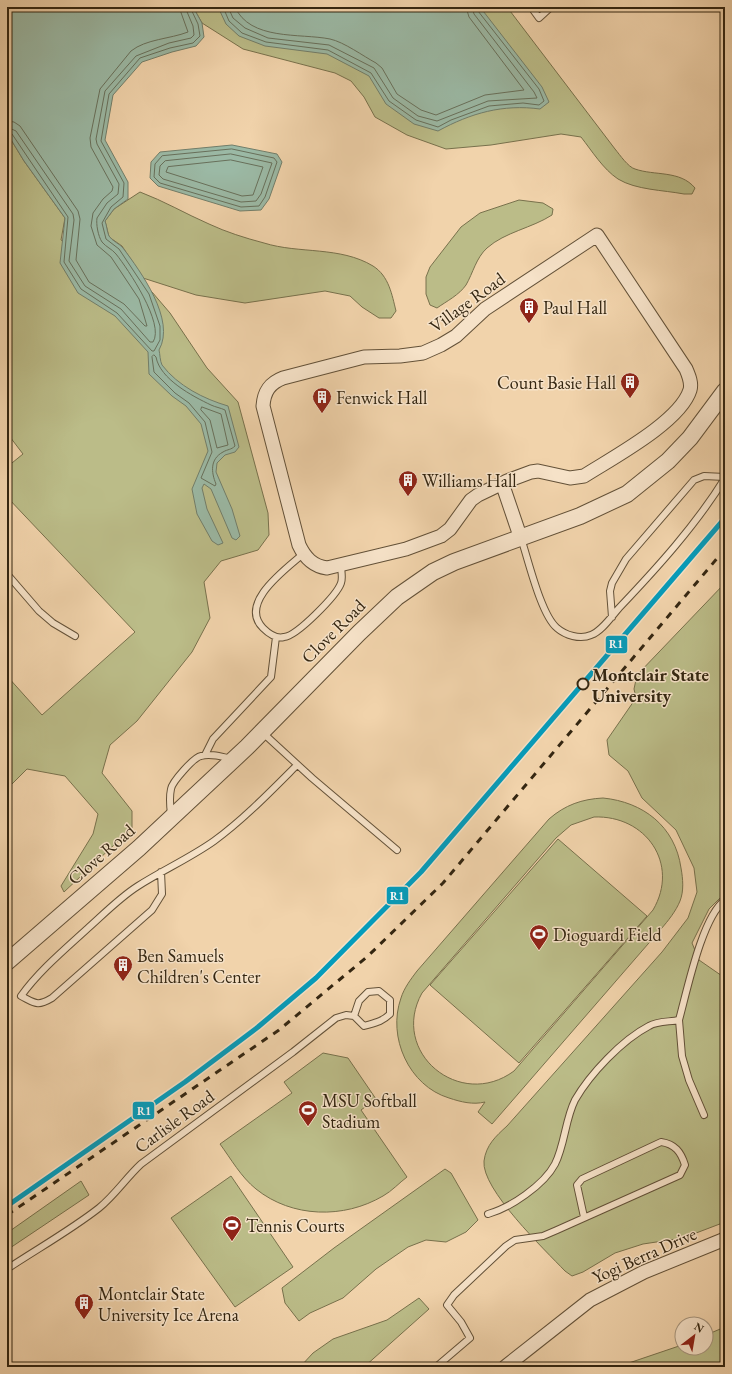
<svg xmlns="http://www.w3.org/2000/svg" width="732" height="1374" viewBox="0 0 732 1374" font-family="'EB Garamond',serif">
<rect width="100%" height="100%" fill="#f1d3ab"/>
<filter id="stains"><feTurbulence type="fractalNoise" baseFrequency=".005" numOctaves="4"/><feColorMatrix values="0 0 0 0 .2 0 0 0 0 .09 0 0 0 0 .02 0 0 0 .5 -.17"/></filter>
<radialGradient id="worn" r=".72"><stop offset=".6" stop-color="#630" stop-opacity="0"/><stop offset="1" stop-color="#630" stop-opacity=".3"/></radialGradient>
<path fill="#bbbc88" stroke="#78714c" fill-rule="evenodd" d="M 193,7 L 507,7 L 615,149 C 620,155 628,167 635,169 C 655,176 680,170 695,188 L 692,194 L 684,194 C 663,190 636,190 618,179 C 603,169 592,151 581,137 L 561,134 L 491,145 L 446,149 L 407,135 L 375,117 L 364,97 L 351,81 L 335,73 L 243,49 L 202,23 Z
M 7,133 L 24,161 L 65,218 L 61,240 L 152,292 L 170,313 L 207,368 L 238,402 L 268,513 L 269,535 L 258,550 L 221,561 L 204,582 L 210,618 L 192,652 L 137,721 L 110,745 L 102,773 L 132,811 L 132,828 L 64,892 L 61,886 L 93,834 L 98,814 L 65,776 L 27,769 L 7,789 L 7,676 L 42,715 L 135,632 L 7,497 L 7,467 L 23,454 L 7,433 Z
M 140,192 C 164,201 186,214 209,224 C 226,232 245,238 264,243 C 299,254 340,246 373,266 C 389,276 392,295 396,311 L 391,318 L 379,318 L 362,307 L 350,296 L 325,291 L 245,303 L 196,295 L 143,278 L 122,246 L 109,237 L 105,221 L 114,209 Z
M 519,200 L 543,203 L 553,209 L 552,215 C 532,228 505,232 487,248 C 476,258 473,273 466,285 C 459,295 447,301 437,308 L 430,305 L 426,294 L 426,277 L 430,267 L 461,227 L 480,213 Z
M 725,583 L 725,893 L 709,909 L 692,943 L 699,960 L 725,978 L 725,1222 L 683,1238 L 643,1244 L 615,1253 L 583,1272 L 572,1276 L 565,1271 C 545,1250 481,1189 484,1161 C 486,1145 496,1136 507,1126 L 662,952 L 688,918 L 697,892 L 694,868 L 676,830 L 642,798 L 628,771 L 609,755 L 607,740 L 636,698 L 634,689 L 637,675 Z
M 603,798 C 643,802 675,826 681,868 C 683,879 684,891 680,901 C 676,911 668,921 661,929 L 492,1124 L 478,1112 L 485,1102 C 473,1105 461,1102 449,1098 C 409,1086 387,1037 401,998 C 404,988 411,979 417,971 L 549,819 C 565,805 582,799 603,798 ZM 594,817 C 646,815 680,864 653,910 L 514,1071 C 460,1111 389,1052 422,993 L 556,838 L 571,825 Z
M 558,839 L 647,916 L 519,1063 L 430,985 Z
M 323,1053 L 348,1058 L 376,1099 L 361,1110 L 407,1177 C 399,1183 392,1191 383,1196 C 344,1219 292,1218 256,1189 C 241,1177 231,1159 220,1144 L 292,1093 L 284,1082 Z
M 445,1169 L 451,1173 L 478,1220 L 466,1232 L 446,1242 L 426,1240 L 408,1247 L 376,1269 L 343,1298 L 310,1313 L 299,1321 L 285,1303 L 282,1288 L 334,1248 Z
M 231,1176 L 293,1267 L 235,1307 L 171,1218 Z
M 81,1181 L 89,1195 L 7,1250 L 7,1233 Z
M 419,1298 L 429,1309 L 364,1367 L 300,1367 L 313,1353 L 333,1339 L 387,1320 Z
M 725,1327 L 725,1364 L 714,1367 L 617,1367 L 682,1345 L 682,1348 L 706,1348 L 706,1335 Z"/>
<path fill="#9bb9a5" stroke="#727e6a" d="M 7,7 L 193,7 L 202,23 L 204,37 L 196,46 L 172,52 L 142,62 L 113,95 L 105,140 L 128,182 L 128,199 L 114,209 L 105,221 C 107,226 107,232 109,236 C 112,241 120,244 123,248 C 141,272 176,320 159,350 C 160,354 160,361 162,365 C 178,386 204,399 228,406 L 239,447 L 235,452 L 225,455 L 217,463 L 216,472 L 232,509 L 240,536 L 236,540 L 232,538 L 211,489 L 204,484 L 202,488 L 207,509 L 223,543 L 218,545 L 212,541 L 197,514 L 192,489 L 208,451 L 201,424 L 186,406 L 172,396 L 149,374 L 148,352 L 115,316 L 78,293 L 60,263 L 65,218 L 24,161 L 7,133 Z
M 218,7 L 480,7 L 542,87 L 549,102 L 540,109 C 503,104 471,113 438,131 L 414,124 L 386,104 L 369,76 L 327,54 L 265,46 L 239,36 L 226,24 Z
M 232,145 L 277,154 L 282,162 L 269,199 L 261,210 L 240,211 L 158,186 L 150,178 L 151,162 L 160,152 Z"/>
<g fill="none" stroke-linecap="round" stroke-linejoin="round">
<path stroke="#68705b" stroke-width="1" d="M 223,7 L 229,21 L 242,33 L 266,42 L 328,50 L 371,73 L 389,101 L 416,120 L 438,127 L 451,120 L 489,106 L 523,103 L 539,105 L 544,101 L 539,89 L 478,11 L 478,7
M 228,7 L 233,18 L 245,28 L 268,38 L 329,45 L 374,68 L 393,98 L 418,116 L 437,121 L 488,101 L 537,98 L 534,92 L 474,14 L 472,7
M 235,7 C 250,41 300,33 330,39 C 344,42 363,56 376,63 L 382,68 L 397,94 L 421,110 L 436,115 L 485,95 L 524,90 L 469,17 L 466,7
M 7,121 L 14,122 L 20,126 L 78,211 L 80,219 L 76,260 L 89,282 L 124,304 L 145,326 L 147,326 L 139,299 L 111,257 L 97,245 L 91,226 L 93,213 L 103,199 L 112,191 L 113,187 L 91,147 L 90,138 L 100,89 L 131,51 C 146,39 170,39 188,32 L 179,7
M 7,127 L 16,131 L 73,214 L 74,220 L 69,261 L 85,286 L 121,309 L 150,342 L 153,342 C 165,324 128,269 116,254 C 112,249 106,247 102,242 C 98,236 96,224 97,218 L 107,203 L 118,194 L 119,184 L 97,144 L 96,139 L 105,91 L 136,56 L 169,43 L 191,38 L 194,35 L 193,26 L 185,7
M 7,132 L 12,134 L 68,217 L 64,262 L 81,289 L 117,313 L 152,351 L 154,351 L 160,340 L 160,326 L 149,294 L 119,249 L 106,239 L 102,223 L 111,207 L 123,197 L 124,183 L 101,141 L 109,94 L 140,58 L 170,48 L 193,43 L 200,36 L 198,24 L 190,7
M 232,149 L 274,158 L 277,162 L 265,197 L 259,206 L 241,207 L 160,183 L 154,177 L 155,164 L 162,156 Z
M 231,154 L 272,163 L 261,194 L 256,201 L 241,202 L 163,179 L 159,175 L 160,166 L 165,161 Z
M 231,160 L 263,167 L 253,195 L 242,196 L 166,172 L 168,167 Z
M 154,355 L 156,357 C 160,379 192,396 211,405 C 215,407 221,408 225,410 L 235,446 C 231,450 228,449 223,452 C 210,459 211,472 216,484 L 215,486 L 201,478 L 212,452 L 205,422 L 189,403 L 175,393 L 154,372 L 152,357 Z
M 202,407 L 221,414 L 228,445 L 217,448 L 210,420 L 201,410 Z"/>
<defs>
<path id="service" d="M 531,7 L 539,18 L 551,7
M 521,538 C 528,559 541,615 557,628 C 565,635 580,640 591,635 C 602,631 611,617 619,608 C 657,568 696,525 725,478
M 303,554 C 286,569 238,603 263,628 C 268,633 276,639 284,637 C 297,636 337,595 341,583 C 343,578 341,571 341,565
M 7,574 L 39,611 L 53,623 L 75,636
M 612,617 L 610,591 L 612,583 L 626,559 L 694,480 L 704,476 L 725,477
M 263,733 L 312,778 L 397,850
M 205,755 L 213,739 L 271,677 L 276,637
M 171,814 C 170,806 169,798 171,789 C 172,782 194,757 201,756 C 212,753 222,757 232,759
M 161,872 L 162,894 L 152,910 L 52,998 C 37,1007 35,1003 21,996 C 39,971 63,951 87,929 C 103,915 119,898 138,886 C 163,870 190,858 214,841 C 244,819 271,791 297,765
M 679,1020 L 682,1056 L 689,1080 L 704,1115
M 488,1214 C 510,1208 544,1185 555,1164 C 565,1144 565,1120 575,1100 C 590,1074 622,1040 649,1026 C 657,1021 670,1022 679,1020 C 687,991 702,917 725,900
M 7,1269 C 37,1249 71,1230 99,1208 C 115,1195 126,1178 141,1164 L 293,1052 L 336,1018 L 346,1015 L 354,1016 L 364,1026 C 374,1023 382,1022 390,1014 L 390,1000 L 379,991 L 368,992 L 359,1001 L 354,1016
M 436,1367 L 470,1338 L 461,1322 L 447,1305 L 454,1295 L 506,1246 L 515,1240 L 543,1236 L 557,1230 L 680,1175 L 685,1165 C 681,1152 675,1144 661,1142 L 582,1179 L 577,1185 L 584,1217"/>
<path id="minor" d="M 597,235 L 686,369 C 689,376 692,383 690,390 C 680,422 612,458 584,476 L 570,478 L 538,471 L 531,472 L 507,481 L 478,495 L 471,500 L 450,529 L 441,536 L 406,549 L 327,568 C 313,566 305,558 299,545 L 263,406 C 264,391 270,383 283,378 L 364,357 L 400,356 L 423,353 L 441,345 L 456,336 L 485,309 Z
M 502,483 L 520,536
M 505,1367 L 590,1300 L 644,1272 L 725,1239"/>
<path id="tertiary" d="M 7,962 L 139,848 L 247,747 L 359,633 L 397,597 L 433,572 L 454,562 L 580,516 L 627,494 L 668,461 L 690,438 L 725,391"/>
</defs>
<use href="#service" stroke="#635138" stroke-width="8"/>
<use href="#minor" stroke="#635138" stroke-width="15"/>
<use href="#tertiary" stroke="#635138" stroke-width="18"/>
<use href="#service" stroke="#f6e2c8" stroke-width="6"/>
<use href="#minor" stroke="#f6e2c8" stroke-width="13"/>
<use href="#tertiary" stroke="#f6e2c8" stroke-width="16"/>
<path stroke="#342611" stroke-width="3" stroke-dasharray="7 7" stroke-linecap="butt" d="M 7,1215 L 279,1030 L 368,956 L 443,883 L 725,549"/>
<defs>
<path id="rail-1" d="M 7,1206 L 185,1082 L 258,1027 L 316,978 L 421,872 L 725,518"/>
</defs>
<use href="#rail-1" stroke="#f6e2c8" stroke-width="8"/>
<use href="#rail-1" stroke="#059cbb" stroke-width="5"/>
</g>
<defs>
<symbol id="building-pin" viewBox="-11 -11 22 30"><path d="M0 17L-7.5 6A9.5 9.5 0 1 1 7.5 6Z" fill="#8f2418" stroke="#f6e2c8"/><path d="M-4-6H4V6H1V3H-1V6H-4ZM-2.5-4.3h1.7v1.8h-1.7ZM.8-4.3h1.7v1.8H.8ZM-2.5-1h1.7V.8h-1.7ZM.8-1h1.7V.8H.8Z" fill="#fff"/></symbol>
<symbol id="stadium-pin" viewBox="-11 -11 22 30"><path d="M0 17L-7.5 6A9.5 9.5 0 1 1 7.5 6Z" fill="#8f2418" stroke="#f6e2c8"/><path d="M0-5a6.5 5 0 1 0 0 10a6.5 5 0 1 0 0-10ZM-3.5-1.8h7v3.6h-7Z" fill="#fff"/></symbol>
</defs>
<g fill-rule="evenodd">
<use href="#building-pin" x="518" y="296" width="22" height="30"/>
<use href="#building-pin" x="619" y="371" width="22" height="30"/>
<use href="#building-pin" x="311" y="386" width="22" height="30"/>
<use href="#building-pin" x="397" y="469" width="22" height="30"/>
<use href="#stadium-pin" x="528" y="923" width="22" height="30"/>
<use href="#building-pin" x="112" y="954" width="22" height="30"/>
<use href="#stadium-pin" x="297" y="1099" width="22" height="30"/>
<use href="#stadium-pin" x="221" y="1214" width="22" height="30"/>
<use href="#building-pin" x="73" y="1292" width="22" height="30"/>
</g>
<circle fill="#f6e2c8" stroke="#342611" stroke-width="2" cx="583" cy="684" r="5.5"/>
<g text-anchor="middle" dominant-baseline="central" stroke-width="3" stroke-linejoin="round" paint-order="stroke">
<g font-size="18" fill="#342611" stroke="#f6e2c8">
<text transform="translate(467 302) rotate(-36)">Village Road</text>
<text transform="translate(333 631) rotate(-45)">Clove Road</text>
<text transform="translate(101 854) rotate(-41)">Clove Road</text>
<text transform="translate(174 1121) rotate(-36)">Carlisle Road</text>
<text transform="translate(644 1255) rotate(-24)">Yogi Berra Drive</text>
</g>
<g font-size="18" fill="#342611" stroke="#f6e2c8" text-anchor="start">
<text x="543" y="307">Paul Hall</text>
<text x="616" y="382" text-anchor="end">Count Basie Hall</text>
<text x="336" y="397">Fenwick Hall</text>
<text x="422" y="480">Williams Hall</text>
<text x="553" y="934">Dioguardi Field</text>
<text x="137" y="955">Ben Samuels<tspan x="137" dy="21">Children's Center</tspan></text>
<text x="322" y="1100">MSU Softball<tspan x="322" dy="21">Stadium</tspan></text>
<text x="246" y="1225">Tennis Courts</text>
<text x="98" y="1293">Montclair State<tspan x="98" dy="21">University Ice Arena</tspan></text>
</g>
<g font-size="18" font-weight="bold" fill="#342611" stroke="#f6e2c8" text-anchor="start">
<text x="592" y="674">Montclair State<tspan x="592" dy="21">University</tspan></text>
</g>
</g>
<g stroke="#f6e2c8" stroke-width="1.5">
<rect x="605" y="635" width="23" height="19" rx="4" fill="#059cbb"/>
<rect x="386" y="886" width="23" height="19" rx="4" fill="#059cbb"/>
<rect x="132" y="1101" width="23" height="19" rx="4" fill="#059cbb"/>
</g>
<g font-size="11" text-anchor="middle" font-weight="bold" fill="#fff">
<text x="616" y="648">R1</text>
<text x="397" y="900">R1</text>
<text x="144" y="1115">R1</text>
</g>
<rect width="732" height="1374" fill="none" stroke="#f1d3ab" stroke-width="24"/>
<rect x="8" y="8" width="716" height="1358" fill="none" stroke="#342611" stroke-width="2"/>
<rect x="12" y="12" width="708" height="1350" fill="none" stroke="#342611"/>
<g transform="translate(694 1336) rotate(31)"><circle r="19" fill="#f6e2c8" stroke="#a8977f"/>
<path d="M0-3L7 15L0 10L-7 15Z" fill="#8f2418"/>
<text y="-6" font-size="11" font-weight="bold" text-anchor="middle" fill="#342611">N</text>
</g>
<rect width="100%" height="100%" filter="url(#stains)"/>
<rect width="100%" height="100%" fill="url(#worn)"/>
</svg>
